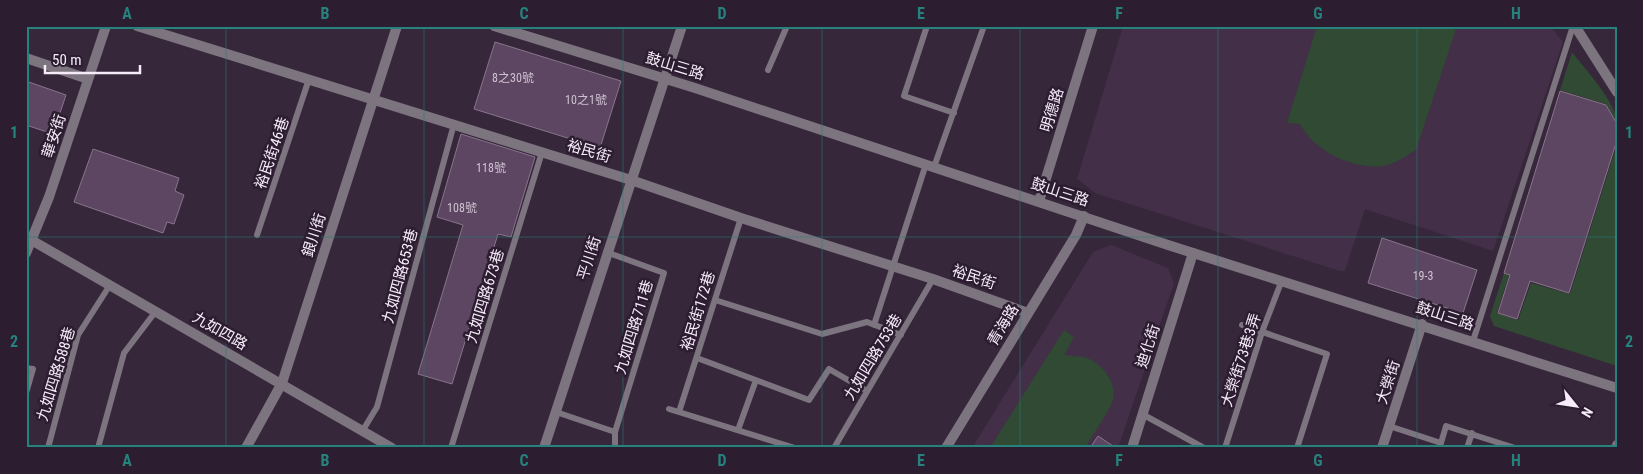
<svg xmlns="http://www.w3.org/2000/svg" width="1643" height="474" viewBox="0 0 1643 474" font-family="'Roboto Condensed','Noto Sans TC',sans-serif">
<rect width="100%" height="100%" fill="#37273b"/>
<path fill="#432f48" d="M 1123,26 L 1550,26 L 1563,42 L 1493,251 L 1365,209 L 1345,271 L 1340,271 L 1095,193 L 1077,179 Z
M 1111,245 L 1168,268 L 1174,283 L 1118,448 L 972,448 L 1093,252 Z"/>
<path fill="#314a33" d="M 1317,26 L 1457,26 L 1416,150 C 1407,155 1395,164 1384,166 C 1353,170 1314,151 1300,124 L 1287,123 Z
M 1572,52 C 1584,68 1617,103 1617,123 L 1606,104 L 1560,90 Z
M 1617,144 L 1617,366 L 1494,326 L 1490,316 L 1504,273 L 1509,275 L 1497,313 L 1518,320 L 1531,283 L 1570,294 Z
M 1064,330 L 1074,337 L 1064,355 C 1071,356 1079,356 1087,358 C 1104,365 1120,386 1111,405 C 1104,419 1093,434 1085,448 L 990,448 Z"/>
<path fill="#5c4661" stroke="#88758c" d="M 495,42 L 621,81 L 600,148 L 474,109 Z
M 26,81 L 66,95 L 53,134 L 26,125 Z
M 1560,91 L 1606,105 L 1617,124 L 1617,140 L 1569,293 L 1530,281 L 1517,319 L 1498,313 L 1510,275 L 1504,273 Z
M 461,134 L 535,157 L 511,237 L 498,234 L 452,384 L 418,374 L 463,225 L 437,217 Z
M 93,149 L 179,178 L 175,191 L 184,195 L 174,224 L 167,222 L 163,233 L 74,202 Z
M 1382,238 L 1477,270 L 1463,313 L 1368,283 Z
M 1098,436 L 1116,448 L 1090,448 Z"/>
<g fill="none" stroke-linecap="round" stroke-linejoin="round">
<path stroke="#7c747e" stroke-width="6" d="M 927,26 L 904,96 L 954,113
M 768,70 L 787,26
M 934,167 L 984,26
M 257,235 L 309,79
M 606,252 L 664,273 L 615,432 L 615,448
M 715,300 L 822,334 L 867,322 L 901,335
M 874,325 L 926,164
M 1242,325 L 1327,354 L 1297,448
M 1473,341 L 1573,26
M 697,358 L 809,400 L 829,369 L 867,391
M 26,368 L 33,369 L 26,393
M 669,409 L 795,448
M 556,412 L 615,432
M 679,412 L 741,218
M 1142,414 L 1204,448
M 1389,426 L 1441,443 L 1446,426 L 1515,448
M 363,430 L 377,407 L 454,124
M 738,430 L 756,380
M 48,448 L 78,335 L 110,285
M 98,448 L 124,353 L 156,311
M 451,448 L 542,152
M 834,448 L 933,279
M 1225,448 L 1262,332 L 1282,280
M 1467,448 L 1472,433"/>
<path stroke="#7c747e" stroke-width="10" d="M 137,26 L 631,180 L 741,218 L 933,279 L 1028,313
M 1575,26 L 1617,92
M 26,58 L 88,79
M 1039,201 L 1093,26
M 26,253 L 49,197 L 106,26
M 246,448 L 282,383 L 397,26
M 544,448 L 682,26
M 946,448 L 1076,235 L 1084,216
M 1132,448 L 1193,253
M 1382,448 L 1422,324
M 1616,448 L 1617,445"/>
<path stroke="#7c747e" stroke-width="10" d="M 494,26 L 695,88 L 1168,245 L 1617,388
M 33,241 L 392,448"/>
</g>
<path fill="none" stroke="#26827c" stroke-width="1" stroke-opacity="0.55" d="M 226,26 L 226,448M 424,26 L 424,448M 623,26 L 623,448M 822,26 L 822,448M 1020,26 L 1020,448M 1218,26 L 1218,448M 1417,26 L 1417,448M 26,237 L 1617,237"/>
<g text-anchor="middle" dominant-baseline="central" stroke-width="5" stroke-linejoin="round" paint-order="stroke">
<g font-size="12" fill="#d0c2d3">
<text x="513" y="78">8之30號</text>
<text x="586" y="100">10之1號</text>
<text x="491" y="168">118號</text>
<text x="462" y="208">108號</text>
<text x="1423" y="276">19-3</text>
</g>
<g font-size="15" fill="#f6ecf9" stroke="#2d1d31">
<text transform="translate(675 66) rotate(17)">鼓山三路</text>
<text transform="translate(1052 110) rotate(-73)">明德路</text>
<text transform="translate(54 136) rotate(-72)">華安街</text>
<text transform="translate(589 151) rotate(17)">裕民街</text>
<text transform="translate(272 153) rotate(-71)">裕民街46巷</text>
<text transform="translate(1060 192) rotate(18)">鼓山三路</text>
<text transform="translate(314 235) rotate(-72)">銀川街</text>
<text transform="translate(589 258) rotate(-72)">平川街</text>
<text transform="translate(400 276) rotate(-75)">九如四路653巷</text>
<text transform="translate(974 277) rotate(19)">裕民街</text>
<text transform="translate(485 296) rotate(-73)">九如四路673巷</text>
<text transform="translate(698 311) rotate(-73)">裕民街172巷</text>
<text transform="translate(1445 316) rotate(18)">鼓山三路</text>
<text transform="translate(1003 325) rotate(-59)">青海路</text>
<text transform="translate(634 327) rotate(-73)">九如四路711巷</text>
<text transform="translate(220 331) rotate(30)">九如四路</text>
<text transform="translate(1148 346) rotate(-72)">迪化街</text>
<text transform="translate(873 357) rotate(-59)">九如四路753巷</text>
<text transform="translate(1241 360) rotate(-72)">大榮街73巷3弄</text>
<text transform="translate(56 374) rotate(-73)">九如四路588巷</text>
<text transform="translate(1388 382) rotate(-72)">大榮街</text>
</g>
</g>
<rect width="1643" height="474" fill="none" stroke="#2d1d31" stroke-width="55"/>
<g transform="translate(1576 406) rotate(120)" stroke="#2d1d31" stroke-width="4" paint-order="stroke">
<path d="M0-4L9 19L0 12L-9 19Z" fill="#f6ecf9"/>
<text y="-8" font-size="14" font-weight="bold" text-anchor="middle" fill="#f6ecf9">N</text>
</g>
<path d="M45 65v8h95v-8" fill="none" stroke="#f6ecf9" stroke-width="2.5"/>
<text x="52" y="65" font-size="15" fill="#f6ecf9" stroke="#2d1d31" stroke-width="4" paint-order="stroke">50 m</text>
<rect x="28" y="28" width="1588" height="418" fill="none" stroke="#26827c" stroke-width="2"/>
<g font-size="16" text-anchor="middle" font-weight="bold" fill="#26827c">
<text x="127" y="19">A</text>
<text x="325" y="19">B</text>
<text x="524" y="19">C</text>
<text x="722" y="19">D</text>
<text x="921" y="19">E</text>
<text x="1119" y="19">F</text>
<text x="1318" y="19">G</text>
<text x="1516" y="19">H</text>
<text x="14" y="138">1</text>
<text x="1629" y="138">1</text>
<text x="14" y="347">2</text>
<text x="1629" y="347">2</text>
<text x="127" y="466">A</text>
<text x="325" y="466">B</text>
<text x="524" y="466">C</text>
<text x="722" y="466">D</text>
<text x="921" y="466">E</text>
<text x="1119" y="466">F</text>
<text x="1318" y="466">G</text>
<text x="1516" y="466">H</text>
</g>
</svg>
